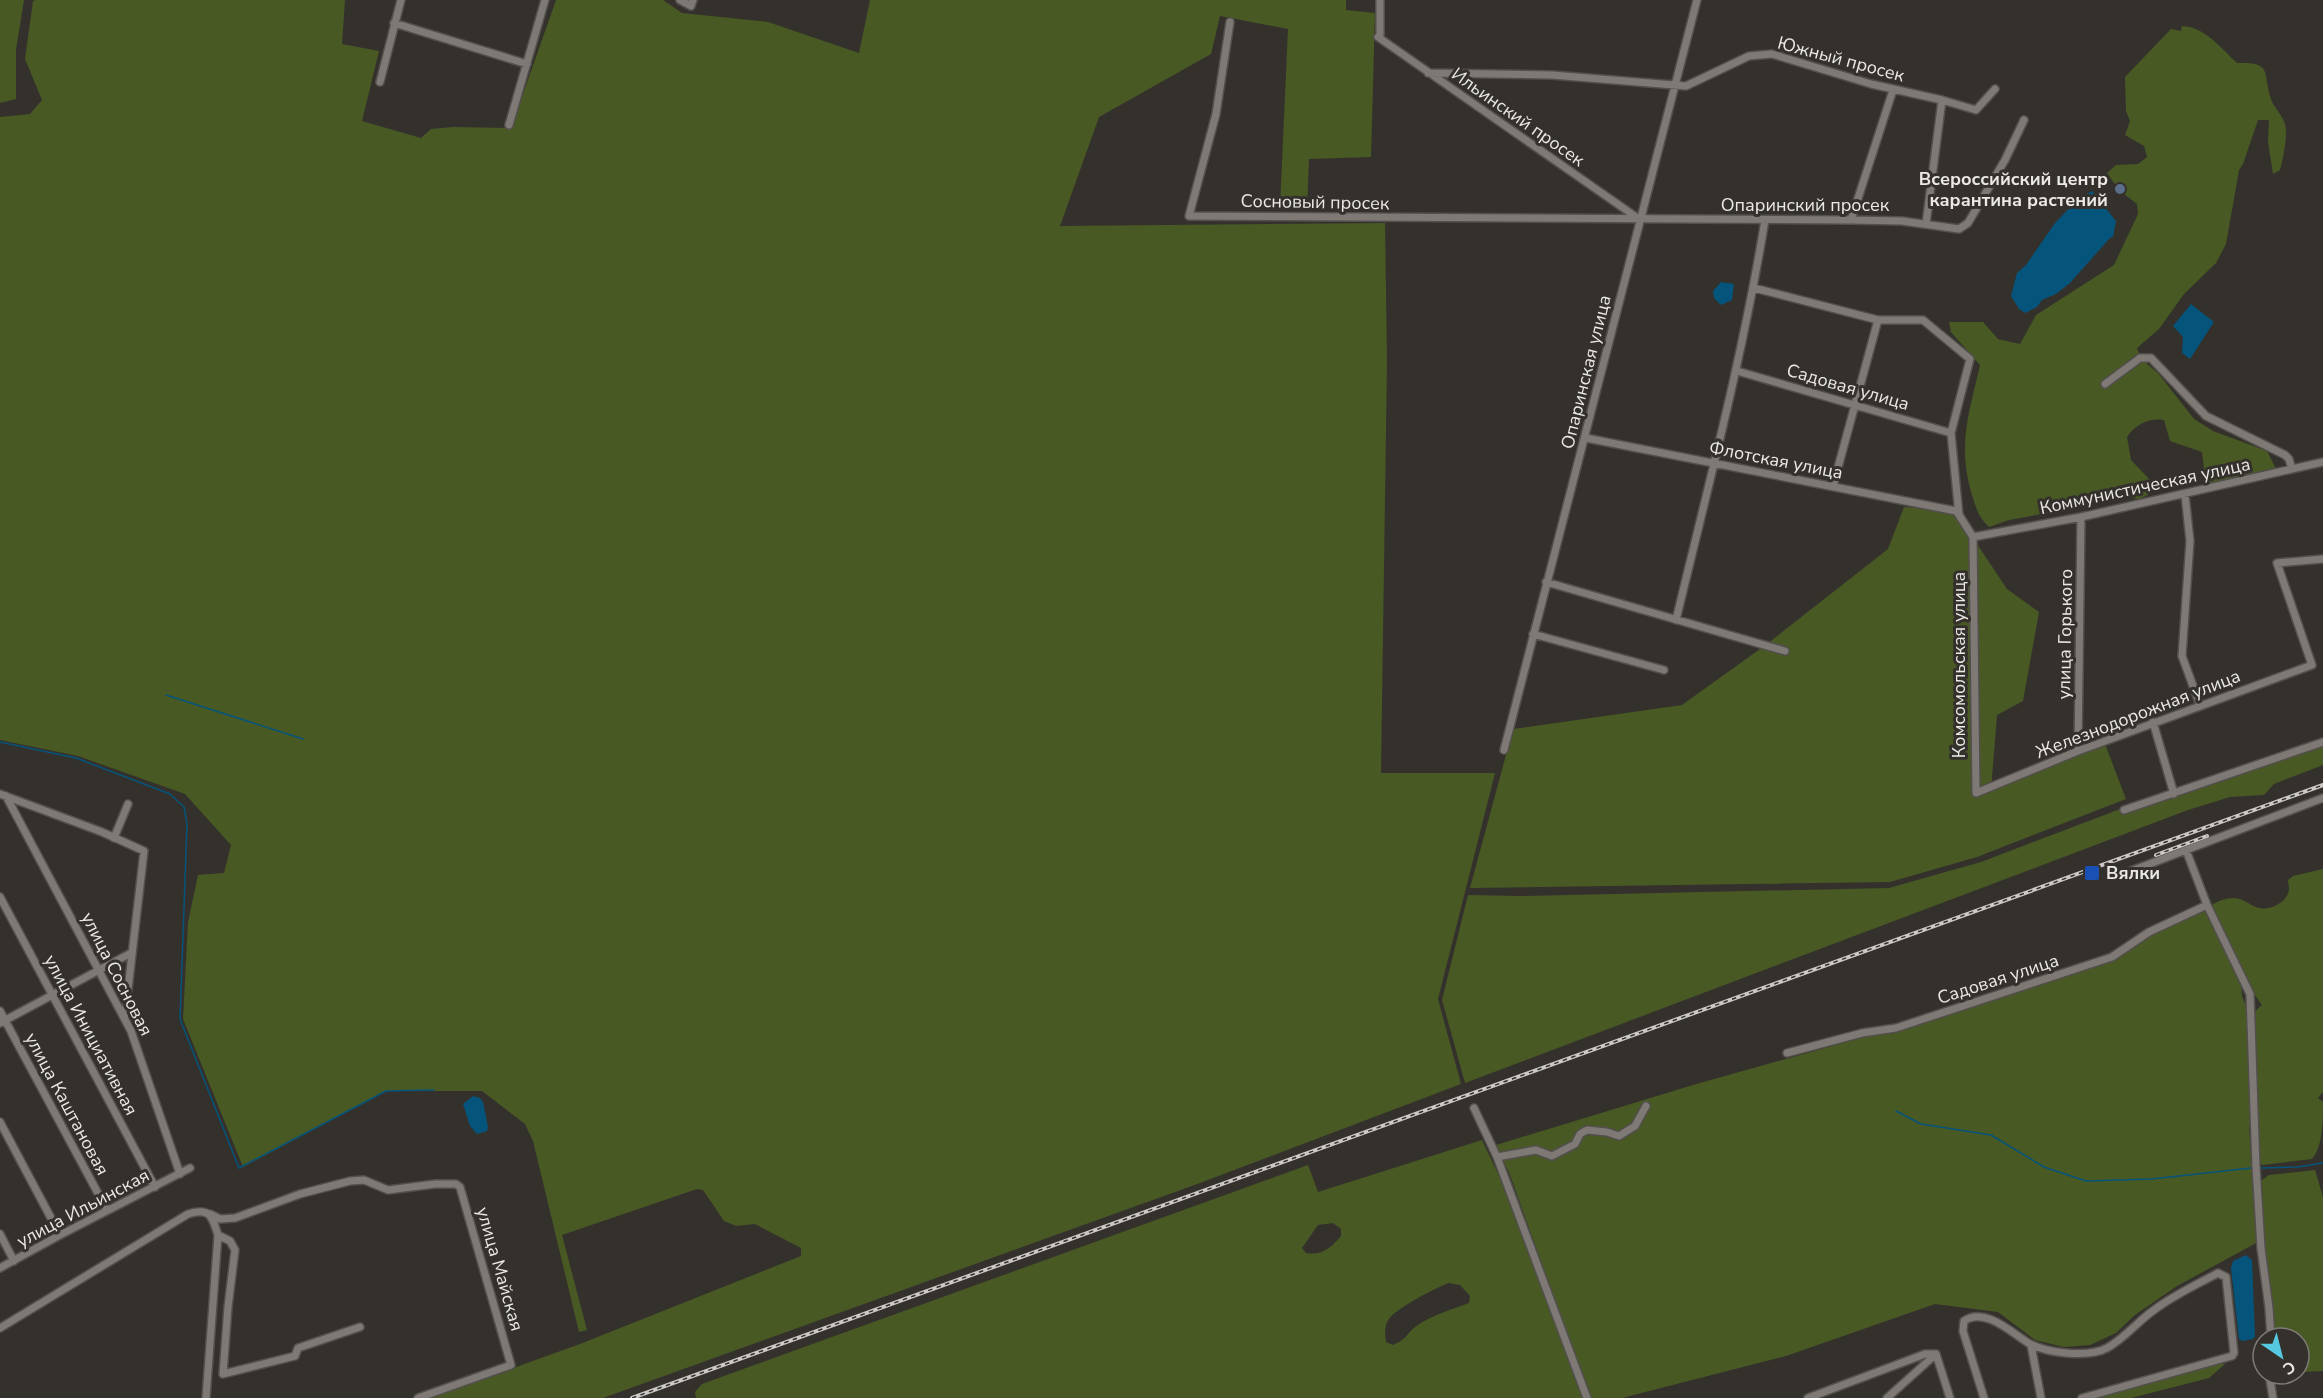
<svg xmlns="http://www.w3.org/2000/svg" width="2323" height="1398" viewBox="0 0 2323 1398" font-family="'Nunito Sans',sans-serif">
<rect width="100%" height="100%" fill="#34312d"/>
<path fill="#485924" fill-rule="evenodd" d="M 0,0 L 24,0 L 16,50 L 16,99 L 0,103 Z
M 36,0 L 345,0 L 342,44 L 379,51 L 362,121 L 421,138 L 431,129 L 453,127 L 511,128 L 556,0 L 663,0 L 682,13 L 768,22 L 859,53 L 870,0 L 1346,0 L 1346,10 L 1375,13 L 1371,157 L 1309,159 L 1307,208 L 1280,207 L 1288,29 L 1220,16 L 1211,54 L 1099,117 L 1060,226 L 1385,223 L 1387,361 L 1381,773 L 1495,773 L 1438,999 L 1461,1084 L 1200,1183 L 603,1398 L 430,1398 L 580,1344 L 801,1256 L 801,1248 L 755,1224 L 736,1226 L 724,1221 L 703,1190 L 697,1189 L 562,1235 L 587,1330 L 579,1332 L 533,1141 L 525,1124 L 482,1091 L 386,1091 L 243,1167 L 183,1019 L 188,922 L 198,875 L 224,873 L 231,845 L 185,794 L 78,756 L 0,740 L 0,117 L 30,114 L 42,100 L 25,59 L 33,1 Z
M 2182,26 C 2205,27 2221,48 2237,63 C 2272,62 2263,71 2270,96 C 2272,106 2282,114 2285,124 C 2288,134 2283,160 2280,170 L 2273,174 L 2268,142 L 2269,120 L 2258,120 L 2243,164 L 2239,170 L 2226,244 L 2216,263 L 2184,294 L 2159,329 L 2137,348 L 2141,359 L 2158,373 L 2194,419 L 2213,431 L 2267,451 L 2276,469 L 2206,485 L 2202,452 L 2170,441 L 2164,420 C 2149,418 2136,424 2127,437 L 2131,460 L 2154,484 L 2149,494 L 2140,499 L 2118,496 L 2101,503 L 2009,520 L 1989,527 C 1979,518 1976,508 1972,495 C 1957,444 1969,414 1980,365 L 1951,332 L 1949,322 L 1983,322 L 1998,339 L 2020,344 L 2036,315 L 2114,265 L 2138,214 L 2137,204 L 2119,190 L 2107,173 L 2116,165 L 2138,164 L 2147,157 L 2144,146 L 2125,135 L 2130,121 L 2126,111 L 2125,77 L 2171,29 L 2181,31 Z
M 1904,507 L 1955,511 L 2007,589 L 2039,612 L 2023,701 L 1997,715 L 1991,790 L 2105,744 L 2126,799 L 1977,857 L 1890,882 L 1470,888 L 1513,729 L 1682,705 L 1767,644 L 1888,549 Z
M 2323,746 L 2323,765 L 2274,784 L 2264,795 L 2230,797 L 2188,810 L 1465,1083 L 1442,1000 L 1468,895 L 1520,896 L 1889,888 L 1981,862 L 2173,789 Z
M 2323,869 L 2323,1092 L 2318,1098 L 2323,1102 C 2323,1120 2323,1147 2312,1159 L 2262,1165 L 2258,1158 L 2253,1013 L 2262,1005 L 2252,991 L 2212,905 C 2218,901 2226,898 2234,898 C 2242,898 2248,904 2256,907 C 2267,912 2288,903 2289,889 C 2289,886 2288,883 2288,880 L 2293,876 Z
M 2200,912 L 2207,912 L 2241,985 L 2242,996 L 2248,1011 L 2253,1120 L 2249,1127 L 2258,1242 L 2177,1286 L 2135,1315 L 2116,1333 L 2090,1345 L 2064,1347 L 2035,1340 L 1998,1312 L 1935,1304 L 1786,1356 L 1622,1398 L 1590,1398 L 1510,1175 L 1496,1145 L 1693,1085 L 1864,1037 L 1901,1031 L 2114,959 L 2151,935 Z
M 1482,1140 L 1500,1178 L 1584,1398 L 696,1398 L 695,1392 L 702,1384 L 1308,1165 L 1318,1192 ZM 1333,1223 L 1341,1229 L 1341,1236 C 1332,1247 1322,1256 1306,1253 L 1302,1248 L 1318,1225 ZM 1449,1283 L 1460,1285 L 1470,1296 L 1469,1303 C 1451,1310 1431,1315 1415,1327 C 1407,1334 1404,1341 1393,1345 L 1386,1342 C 1385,1334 1384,1325 1389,1319 C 1395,1309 1437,1287 1449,1283 Z
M 2315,1170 L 2323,1197 L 2323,1371 L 2299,1372 L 2299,1338 L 2274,1338 L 2263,1235 L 2262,1180 L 2269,1175 Z
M 2215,1363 L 2225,1364 L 2209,1378 L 2131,1398 L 2090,1398 Z"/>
<path fill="#05547b" d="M 2092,191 L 2116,221 L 2113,237 L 2110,238 L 2070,283 L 2056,294 L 2042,300 L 2037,307 L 2025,313 L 2019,309 L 2011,296 L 2017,273 L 2026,265 L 2055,223 L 2079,198 Z
M 1721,282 L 1734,284 L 1732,300 L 1721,305 L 1714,298 L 1713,291 Z
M 2191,304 L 2214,322 L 2190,359 L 2182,353 L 2183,337 L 2173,326 Z
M 473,1096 L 480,1098 L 483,1102 L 488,1127 L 487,1131 L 477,1134 L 470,1126 L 463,1104 Z
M 2246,1255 L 2252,1260 L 2255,1337 L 2253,1339 L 2242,1341 L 2239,1339 L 2231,1268 L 2233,1261 Z"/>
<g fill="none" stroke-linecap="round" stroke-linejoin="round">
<path stroke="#05547b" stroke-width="1.5" d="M 166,695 L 303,739
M 0,742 L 76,758 L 170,794 L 184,807 L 187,824 L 180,1019 L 239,1168 L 386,1091 L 434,1090
M 1896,1111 L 1921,1124 L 1991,1135 L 2044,1167 L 2086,1181 L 2152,1179 L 2251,1168
M 2261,1168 L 2298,1167 L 2323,1163"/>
<defs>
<path id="minor" d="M 680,0 L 691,6 L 693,0
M 1380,0 L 1380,38
M 1230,22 L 1216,114 L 1189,216 L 1851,220 L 1902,221 L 1959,229 L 1968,223 L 2005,160 L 2024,120
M 394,23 L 527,64
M 1378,37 L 1639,219
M 1428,73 L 1552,75 L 1686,86 L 1749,56 L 1772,54 L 1871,84 L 1942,100 L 1976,110 L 1995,89
M 380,82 L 401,0
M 509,125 L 545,0
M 1851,220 L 1893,90
M 1926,224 L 1942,100
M 1754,288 L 1878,320 L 1923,320 L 1970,359 L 1951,433 L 1959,515 L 1973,537
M 1737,371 L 1951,433
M 2105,384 L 2140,358 L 2151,358 L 2206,416 L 2285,455 L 2289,459 L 2292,469
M 1586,438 L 1956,511 L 1959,515
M 1833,486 L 1878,320
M 2185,495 L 2190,541 L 2182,656 L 2200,705
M 1973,537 L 1976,793 L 2078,751 L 2312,665 L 2277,563 L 2323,559
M 1973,537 L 2081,517 L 2323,462
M 1546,582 L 1785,651
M 1676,620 C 1708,487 1743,355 1765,220
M 1533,634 L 1664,670
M 2153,722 L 2174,794
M 1504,750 L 1697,0
M 2078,751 L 2081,517
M 0,794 L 102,832 L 144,851 L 125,1015
M 6,796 L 131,1031 L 180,1174
M 2124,810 L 2323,742
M 114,838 L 128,804
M 2186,850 L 2207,905 L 2250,994 L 2256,1167 L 2261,1248 L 2269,1308 L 2271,1338
M 2123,874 L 2323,798
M 0,897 L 155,1187
M 0,1011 L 107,1210
M 0,1023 L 131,953
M 1787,1053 L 1862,1033 L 1896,1028 L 2112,957 L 2149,932 L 2207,905
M 1474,1108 L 1497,1157 L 1587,1398
M 0,1122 L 60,1235
M 1497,1157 L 1536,1150 L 1552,1156 L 1575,1144 L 1580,1134 L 1587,1130 L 1607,1132 L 1619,1136 L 1635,1126 L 1646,1106
M 210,1214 L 220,1219 L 235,1218 L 300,1194 L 350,1181 L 364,1180 L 388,1190 L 435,1184 L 456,1184 L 460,1187 L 511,1365 L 418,1398
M 0,1234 L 14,1261
M 218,1235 L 230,1241 L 235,1250 L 228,1307 L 223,1374 L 295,1356 L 298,1348 L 360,1327
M 0,1268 L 60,1235 L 190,1168
M 0,1328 L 188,1214 C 211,1207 212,1217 218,1235 L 206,1398
M 2031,1345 L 2041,1398
M 2269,1374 L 2273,1398
M 1808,1398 L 1925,1354 L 1936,1354 L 1950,1398
M 1887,1398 L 1936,1354
M 1984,1398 L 1963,1331 L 1964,1321 C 1985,1306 2013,1334 2030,1344 C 2040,1349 2055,1352 2066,1353 C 2078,1354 2096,1354 2107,1348 C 2124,1339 2138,1321 2154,1310 C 2174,1295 2196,1285 2218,1273 L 2226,1277 L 2234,1353 L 2232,1356 L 2082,1398"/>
</defs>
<use href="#minor" stroke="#524f4c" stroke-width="10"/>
<use href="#minor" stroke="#7e7975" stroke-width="7"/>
<defs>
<path id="rail" d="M 2156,855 L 2207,836
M 632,1398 L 2323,785"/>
</defs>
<use href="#rail" stroke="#cbc8c5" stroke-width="4"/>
<use href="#rail" stroke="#34312d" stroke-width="1.5" stroke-dasharray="4.5" stroke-linecap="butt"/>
</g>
<circle fill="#5c6f8a" stroke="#34312d" stroke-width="2" cx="2120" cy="189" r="6"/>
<rect fill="#1a4fb4" stroke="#34312d" stroke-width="2" x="2084" y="865" width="16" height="16" rx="3"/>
<g text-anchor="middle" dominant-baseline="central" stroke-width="6" stroke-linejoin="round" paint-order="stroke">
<g font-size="18" fill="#ebe8e6" stroke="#34312d">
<text transform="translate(1841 59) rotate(15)">Южный просек</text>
<text transform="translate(1518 117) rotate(35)">Ильинский просек</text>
<text transform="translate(1315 202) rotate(1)">Сосновый просек</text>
<text x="1805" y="205">Опаринский просек</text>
<text transform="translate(1586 372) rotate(-76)">Опаринская улица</text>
<text transform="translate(1848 387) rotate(16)">Садовая улица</text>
<text transform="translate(1776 460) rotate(11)">Флотская улица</text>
<text transform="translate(2145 486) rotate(-12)">Коммунистическая улица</text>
<text transform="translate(2065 634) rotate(-89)">улица Горького</text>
<text transform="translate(1959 665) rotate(-90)">Комсомольская улица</text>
<text transform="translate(2138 714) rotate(-21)">Железнодорожная улица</text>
<text transform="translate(117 974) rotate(63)">улица Сосновая</text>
<text transform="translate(1998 979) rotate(-18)">Садовая улица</text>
<text transform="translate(91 1035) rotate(62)">улица Инициативная</text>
<text transform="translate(67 1104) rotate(62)">улица Каштановая</text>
<text transform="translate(83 1208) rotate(-28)">улица Ильинская</text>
<text transform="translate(500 1269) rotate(74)">улица Майская</text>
</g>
<g font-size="18" font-weight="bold" fill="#ebe8e6" stroke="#34312d" text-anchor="end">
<text x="2108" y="179">Всероссийский центр<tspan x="2108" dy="21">карантина растений</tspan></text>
<text x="2106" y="873" text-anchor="start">Вялки</text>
</g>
</g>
<g transform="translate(2281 1356) rotate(145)"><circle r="28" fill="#34312d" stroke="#7d7a77" stroke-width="1.5"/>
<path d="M0-4.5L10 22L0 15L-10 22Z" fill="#56c9e1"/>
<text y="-9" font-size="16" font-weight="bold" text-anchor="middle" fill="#ebe8e6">С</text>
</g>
</svg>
